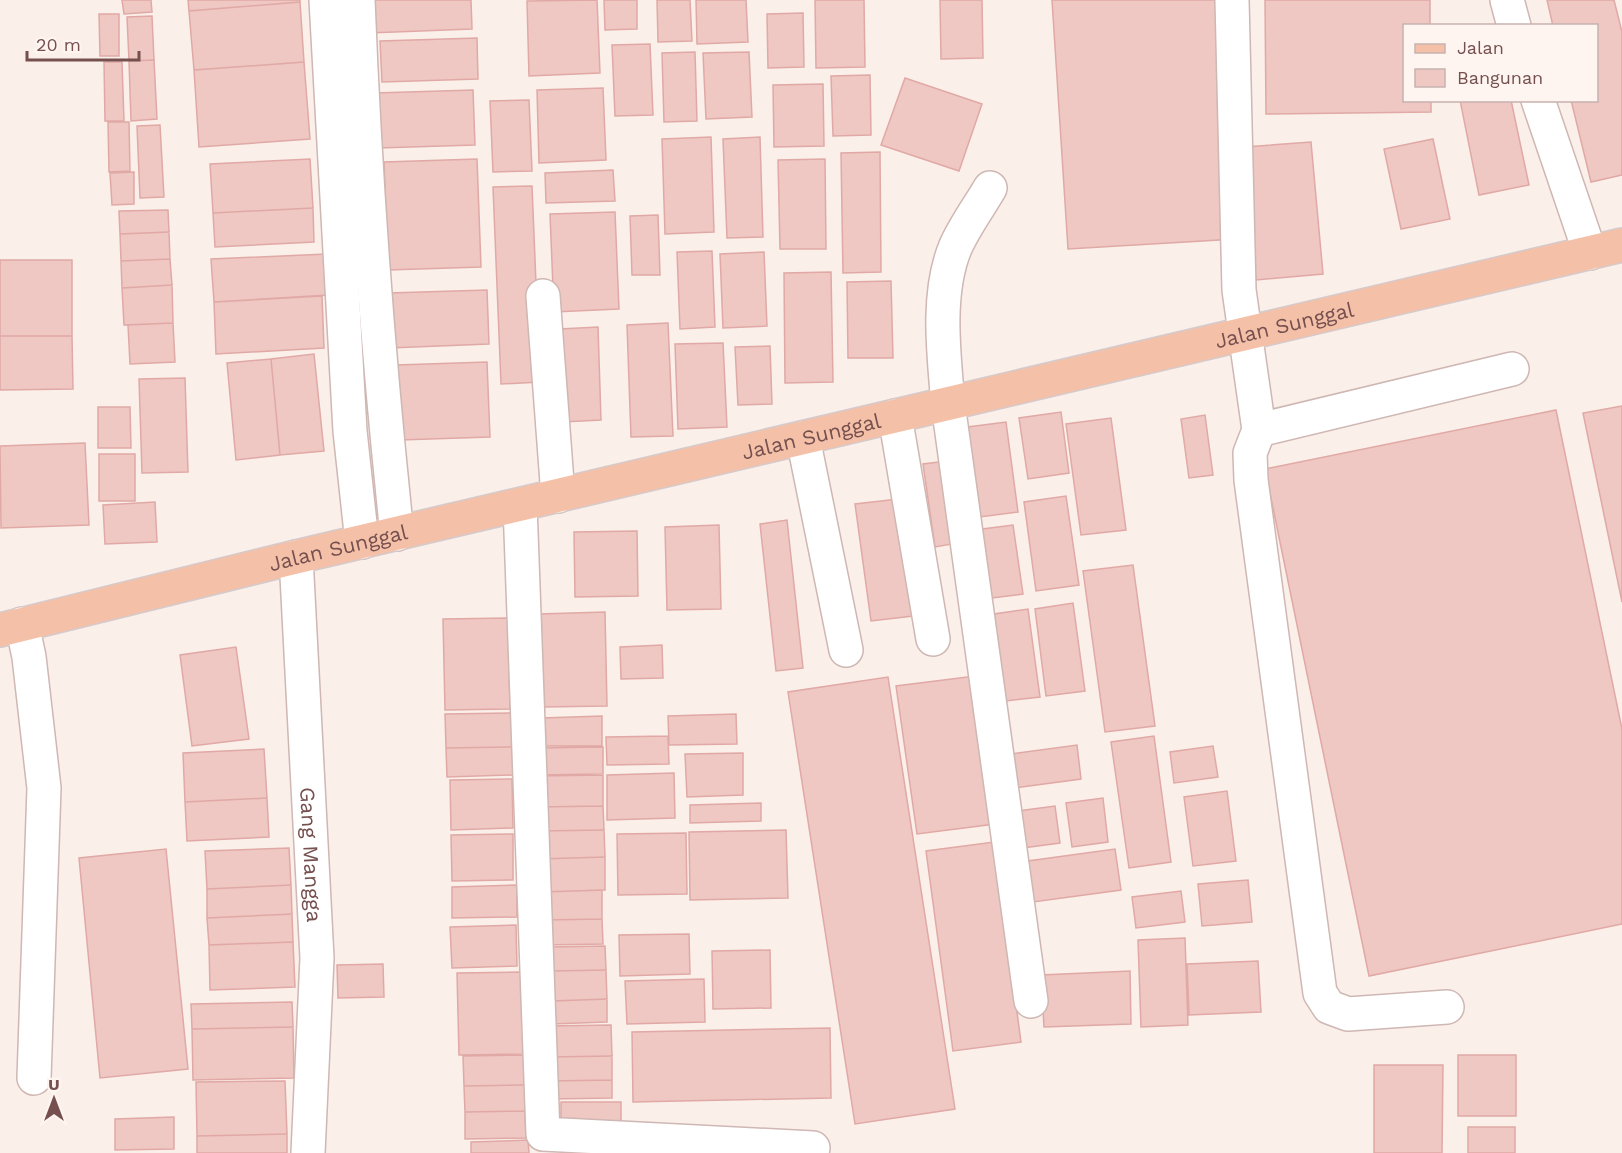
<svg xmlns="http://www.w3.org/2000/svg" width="1622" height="1153" viewBox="0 0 1622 1153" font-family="'Work Sans',sans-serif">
<rect width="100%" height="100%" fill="#fbefea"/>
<path fill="#efc7c3" stroke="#e0a9a5" stroke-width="1.5" d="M 122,0 L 151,0 L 152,12 L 124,14 Z
M 188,0 L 300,0 L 300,2 L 189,11 Z
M 367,0 L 471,0 L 472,29 L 369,33 Z
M 597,0 L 600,73 L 529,76 L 527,1 Z
M 604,0 L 637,0 L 637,29 L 605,30 Z
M 657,0 L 690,0 L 692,41 L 658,42 Z
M 696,0 L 746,0 L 748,42 L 697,44 Z
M 815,0 L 864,0 L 865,67 L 816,68 Z
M 940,0 L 982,0 L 983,58 L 941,59 Z
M 1052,0 L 1221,0 L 1236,239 L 1068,249 Z
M 1265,0 L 1430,0 L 1430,26 L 1404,26 L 1404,100 L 1431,100 L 1431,112 L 1266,114 Z
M 1547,0 L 1614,0 L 1622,32 L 1622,175 L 1591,182 L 1571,100 L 1596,100 L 1596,26 L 1553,26 Z
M 300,2 L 304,62 L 194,70 L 189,11 Z
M 803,13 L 804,67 L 768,68 L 767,14 Z
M 99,14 L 119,14 L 119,56 L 100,56 Z
M 152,16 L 154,60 L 129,61 L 127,17 Z
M 477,38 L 478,79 L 382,82 L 380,41 Z
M 650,44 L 653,115 L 615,116 L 612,45 Z
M 695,52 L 697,121 L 664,122 L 662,53 Z
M 749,52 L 752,117 L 706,119 L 703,53 Z
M 154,60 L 157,119 L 131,121 L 129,61 Z
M 104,62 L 122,62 L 124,121 L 105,121 Z
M 304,62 L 310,139 L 199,147 L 194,70 Z
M 870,75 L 871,135 L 833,136 L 831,76 Z
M 905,78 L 982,104 L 959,171 L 881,145 Z
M 823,84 L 824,146 L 774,147 L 773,85 Z
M 603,88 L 606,160 L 539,163 L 537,90 Z
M 473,90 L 475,145 L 378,148 L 375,93 Z
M 529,100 L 532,171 L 493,172 L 490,101 Z
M 1460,100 L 1511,100 L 1529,185 L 1479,195 Z
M 108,122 L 129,122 L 130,171 L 109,172 Z
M 160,125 L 164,197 L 140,198 L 137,126 Z
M 711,137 L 714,232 L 665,234 L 662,139 Z
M 760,137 L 763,237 L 727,238 L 723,139 Z
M 1433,139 L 1450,219 L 1401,229 L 1384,149 Z
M 1311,142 L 1323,274 L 1256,280 L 1245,147 Z
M 880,152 L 881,272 L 843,273 L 841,153 Z
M 310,159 L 313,208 L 213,213 L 210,164 Z
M 477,159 L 481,267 L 388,270 L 384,162 Z
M 825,159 L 826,249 L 780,249 L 778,160 Z
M 613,170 L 615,201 L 546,203 L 545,173 Z
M 134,172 L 134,204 L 112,205 L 110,173 Z
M 532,186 L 540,382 L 501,384 L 493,187 Z
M 313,208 L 314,242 L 215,247 L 213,213 Z
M 168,210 L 169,232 L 120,234 L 119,211 Z
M 615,212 L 619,309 L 554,312 L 550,214 Z
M 658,215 L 660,275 L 632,275 L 630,216 Z
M 169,232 L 170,259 L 121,261 L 120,234 Z
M 712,251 L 715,327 L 680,329 L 677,252 Z
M 764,252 L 767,326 L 723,328 L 720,254 Z
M 327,254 L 329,295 L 214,302 L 211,259 Z
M 170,259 L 172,285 L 122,288 L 121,261 Z
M 0,260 L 72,260 L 72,336 L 0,336 Z
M 831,272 L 833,382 L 785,383 L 784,273 Z
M 891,281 L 893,358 L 848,358 L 847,282 Z
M 172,285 L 173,323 L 124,325 L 122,288 Z
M 487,290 L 489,344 L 390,348 L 389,293 Z
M 322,296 L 324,348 L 216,354 L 214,302 Z
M 173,323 L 175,362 L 130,364 L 128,325 Z
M 668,323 L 673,436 L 631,437 L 627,325 Z
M 598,327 L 601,420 L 563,422 L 560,329 Z
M 0,336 L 72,336 L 73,389 L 0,390 Z
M 723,343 L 727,427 L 678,429 L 675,344 Z
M 770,346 L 772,404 L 738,405 L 735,347 Z
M 314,354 L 324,451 L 280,455 L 271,359 Z
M 271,359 L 280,455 L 236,460 L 227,363 Z
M 487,362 L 490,437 L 400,440 L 397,365 Z
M 185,378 L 188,472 L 142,473 L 139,379 Z
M 1622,406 L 1622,602 L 1583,413 Z
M 98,407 L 130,407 L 131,448 L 98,448 Z
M 1556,410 L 1622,729 L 1622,924 L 1369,976 L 1265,469 Z
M 1061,412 L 1069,473 L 1028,479 L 1019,418 Z
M 1205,415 L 1213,475 L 1189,478 L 1181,419 Z
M 1111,418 L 1126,530 L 1081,535 L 1066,424 Z
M 1006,422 L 1018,512 L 972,518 L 960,428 Z
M 85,443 L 89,525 L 1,528 L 0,446 Z
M 99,454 L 135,454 L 135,501 L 99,501 Z
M 947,461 L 958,543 L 935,547 L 923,464 Z
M 1066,496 L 1079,585 L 1036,591 L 1024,502 Z
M 898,499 L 913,616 L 871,621 L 855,504 Z
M 155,502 L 157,542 L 105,544 L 103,505 Z
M 787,520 L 803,668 L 776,671 L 760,524 Z
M 719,525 L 721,609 L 667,610 L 665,527 Z
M 1013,525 L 1023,594 L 984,599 L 975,530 Z
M 637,531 L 638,596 L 575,597 L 574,532 Z
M 1133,565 L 1155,726 L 1105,732 L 1083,571 Z
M 1073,603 L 1085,691 L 1046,696 L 1035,609 Z
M 1028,609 L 1040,697 L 1006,701 L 994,614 Z
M 605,612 L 607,706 L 541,707 L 539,614 Z
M 508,618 L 510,709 L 445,710 L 443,619 Z
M 662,645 L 663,678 L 621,679 L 620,647 Z
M 236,647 L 249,739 L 192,746 L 180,655 Z
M 975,676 L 995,824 L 917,834 L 896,686 Z
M 888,677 L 955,1109 L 855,1124 L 788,692 Z
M 512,713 L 513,747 L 446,748 L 445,714 Z
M 736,714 L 737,744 L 669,745 L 668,716 Z
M 602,716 L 602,746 L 543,746 L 542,718 Z
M 668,736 L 669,764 L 607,765 L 606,737 Z
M 1154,736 L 1171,862 L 1129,868 L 1111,742 Z
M 1077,745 L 1081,779 L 1015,788 L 1011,754 Z
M 1213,746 L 1218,777 L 1174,783 L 1170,752 Z
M 513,747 L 513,775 L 447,777 L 446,748 Z
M 603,747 L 603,774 L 539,775 L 538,748 Z
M 264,749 L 267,798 L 185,802 L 183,753 Z
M 743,753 L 743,795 L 687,797 L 685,754 Z
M 674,773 L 675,818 L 607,820 L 607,775 Z
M 603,775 L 603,806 L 538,807 L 537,776 Z
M 512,779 L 513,828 L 451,830 L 450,780 Z
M 1227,791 L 1236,861 L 1193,866 L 1184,797 Z
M 267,798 L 269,837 L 187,841 L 185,802 Z
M 1103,798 L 1108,842 L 1072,847 L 1066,803 Z
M 761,803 L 761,821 L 690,823 L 690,805 Z
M 603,806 L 604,830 L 538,831 L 538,807 Z
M 1055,806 L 1060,843 L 1023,848 L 1018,811 Z
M 604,830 L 605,857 L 539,859 L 538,831 Z
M 786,830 L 788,898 L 690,900 L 689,832 Z
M 686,833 L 687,894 L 618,895 L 617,834 Z
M 513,834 L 513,880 L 452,881 L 451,835 Z
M 994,842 L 1021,1042 L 953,1051 L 926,851 Z
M 289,848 L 291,885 L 207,889 L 205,851 Z
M 166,849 L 188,1069 L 100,1078 L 79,858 Z
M 1115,849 L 1121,890 L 1033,902 L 1028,861 Z
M 605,857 L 605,890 L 540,892 L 539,859 Z
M 1248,880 L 1252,922 L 1202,926 L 1198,884 Z
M 291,885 L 292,914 L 207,918 L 207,889 Z
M 517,885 L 517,917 L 452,918 L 452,887 Z
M 602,890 L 602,919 L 544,920 L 543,892 Z
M 1181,891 L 1185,922 L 1136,928 L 1132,897 Z
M 292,914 L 293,942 L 209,945 L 207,918 Z
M 602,919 L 603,944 L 544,945 L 544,920 Z
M 516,925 L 517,966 L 452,968 L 450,927 Z
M 689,934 L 690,974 L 620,976 L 619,935 Z
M 1185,938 L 1188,1025 L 1141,1027 L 1138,940 Z
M 293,942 L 295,987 L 210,990 L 209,945 Z
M 605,946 L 606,970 L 551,971 L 550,947 Z
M 770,950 L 771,1008 L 713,1009 L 712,951 Z
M 1258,961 L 1261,1012 L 1189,1015 L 1187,964 Z
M 383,964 L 384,997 L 338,998 L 337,965 Z
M 606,970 L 607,999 L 552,1001 L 551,971 Z
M 1130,971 L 1131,1024 L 1044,1027 L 1041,975 Z
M 523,972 L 525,1054 L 459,1055 L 457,973 Z
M 704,979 L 705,1022 L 627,1024 L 625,981 Z
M 607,999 L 607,1022 L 552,1024 L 552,1001 Z
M 292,1002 L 293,1027 L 192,1029 L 191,1004 Z
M 611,1025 L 612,1056 L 548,1057 L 547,1026 Z
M 293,1027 L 294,1078 L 193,1080 L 192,1029 Z
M 830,1028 L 831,1098 L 633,1102 L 632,1032 Z
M 524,1055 L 525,1085 L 464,1086 L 463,1056 Z
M 1458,1055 L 1516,1055 L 1516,1116 L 1458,1116 Z
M 612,1056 L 612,1080 L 548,1081 L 548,1057 Z
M 1374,1065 L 1443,1065 L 1442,1153 L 1374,1153 Z
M 612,1080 L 612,1098 L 549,1099 L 548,1081 Z
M 285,1081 L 287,1134 L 197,1136 L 196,1082 Z
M 525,1085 L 525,1111 L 465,1112 L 464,1086 Z
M 561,1102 L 621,1102 L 621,1129 L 561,1129 Z
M 525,1111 L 526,1138 L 465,1139 L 465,1112 Z
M 174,1117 L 174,1149 L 115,1150 L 115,1119 Z
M 1468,1127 L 1515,1127 L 1515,1153 L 1468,1153 Z
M 287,1134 L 287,1153 L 197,1153 L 197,1136 Z
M 528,1140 L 529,1153 L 471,1153 L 471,1142 Z"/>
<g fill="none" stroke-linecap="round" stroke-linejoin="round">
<defs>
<g id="minor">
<path d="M 326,0 L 350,431 L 362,542"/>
<path d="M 358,0 C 365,178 378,356 397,534"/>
<path d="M 1232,0 L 1239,290 L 1259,430 L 1250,453 L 1251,480 L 1320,993 L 1329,1007 L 1348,1014 L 1447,1007"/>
<path d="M 1507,0 L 1514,26"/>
<path d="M 1538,100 L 1590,253"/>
<path d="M 990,188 C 979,207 964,227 955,248 C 936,295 944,355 948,404 L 1031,1001"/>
<path d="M 543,296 L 558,496"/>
<path d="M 895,416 L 933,639"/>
<path d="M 1259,430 L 1512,369"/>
<path d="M 803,438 L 846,650"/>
<path d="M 520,505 L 543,1134 L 813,1148"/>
<path id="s1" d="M 296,557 L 317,958 L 308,1153"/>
<path d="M 22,624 L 29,657 L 44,788 L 34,1078"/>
</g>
<g id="major">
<path id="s2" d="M 0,630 L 296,557 L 1622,245"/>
</g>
</defs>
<use href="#minor" stroke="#cfb7b3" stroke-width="36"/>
<use href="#major" stroke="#d6caca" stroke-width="36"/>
<use href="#minor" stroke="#fff" stroke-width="33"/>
<use href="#major" stroke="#f5c0a8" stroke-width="33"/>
</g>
<g text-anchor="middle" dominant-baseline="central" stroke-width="4.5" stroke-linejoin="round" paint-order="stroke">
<g font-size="21" fill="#75504f" stroke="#fef4f0">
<text stroke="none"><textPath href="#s2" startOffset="1320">Jalan Sunggal</textPath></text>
<text stroke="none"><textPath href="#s2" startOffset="834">Jalan Sunggal</textPath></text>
<text stroke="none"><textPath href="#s2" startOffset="348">Jalan Sunggal</textPath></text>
<text stroke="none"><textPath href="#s1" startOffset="298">Gang Mangga</textPath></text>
</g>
</g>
<rect x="1403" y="24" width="195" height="78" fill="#fef4f0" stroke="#c7b2b0" stroke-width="1.5"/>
<rect x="1415" y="44" width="30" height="9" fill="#f5c0a8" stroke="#c7b2b0" stroke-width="1.5"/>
<text x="1457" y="54" font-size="18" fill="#75504f">Jalan</text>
<rect x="1415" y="69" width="30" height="18" fill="#efc7c3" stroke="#c7b2b0" stroke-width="1.5"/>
<text x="1457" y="84" font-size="18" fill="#75504f">Bangunan</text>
<g transform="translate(54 1099)" stroke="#fef4f0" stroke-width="4.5" paint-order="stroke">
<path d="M0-4.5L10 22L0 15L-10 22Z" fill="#75504f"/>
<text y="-9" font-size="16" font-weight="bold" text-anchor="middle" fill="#75504f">U</text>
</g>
<path d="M27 51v9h112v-9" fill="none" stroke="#75504f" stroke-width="3"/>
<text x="36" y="51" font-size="18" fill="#75504f" stroke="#fef4f0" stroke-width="4.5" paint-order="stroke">20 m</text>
</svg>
